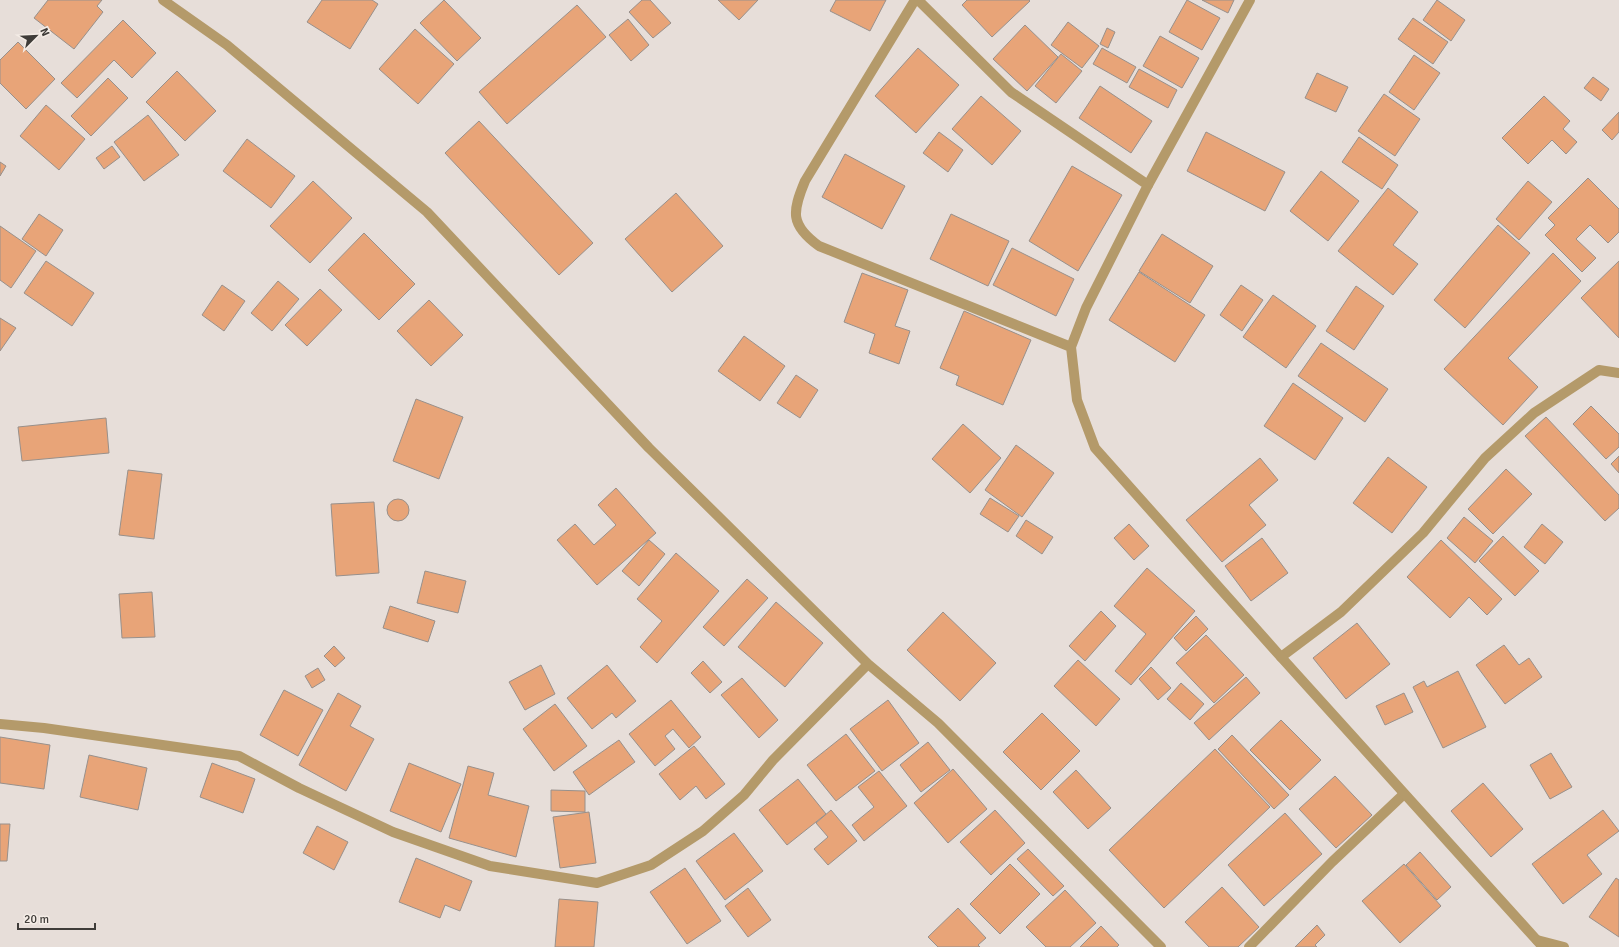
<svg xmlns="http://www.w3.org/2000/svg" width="1619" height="947" viewBox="0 0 1619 947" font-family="Signika,sans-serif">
<rect width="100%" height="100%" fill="#e7ded9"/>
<path fill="#e8a478" stroke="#98908b" d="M 48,0 L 102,0 L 97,6 L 103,12 L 74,49 L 34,18 Z
M 322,0 L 372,0 L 378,4 L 350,49 L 307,22 Z
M 444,0 L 481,38 L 457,61 L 420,23 Z
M 642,0 L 650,0 L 671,23 L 653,38 L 629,12 Z
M 718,0 L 758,0 L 739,20 Z
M 836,0 L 886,0 L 870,31 L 830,11 Z
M 967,0 L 1029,0 L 1030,1 L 992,37 L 962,5 Z
M 1187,0 L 1220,18 L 1202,50 L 1169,32 Z
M 1202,0 L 1234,0 L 1228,13 Z
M 1437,0 L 1465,20 L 1451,41 L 1423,20 Z
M 577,5 L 606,37 L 507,124 L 479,92 Z
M 1413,18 L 1448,42 L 1433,64 L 1398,39 Z
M 628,19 L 649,45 L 631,61 L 609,35 Z
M 123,20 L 156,53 L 132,78 L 114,60 L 77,98 L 61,83 Z
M 1068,22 L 1099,46 L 1082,68 L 1051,45 Z
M 1025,25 L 1058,57 L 1027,91 L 993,59 Z
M 1107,28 L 1115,32 L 1108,48 L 1100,44 Z
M 415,29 L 454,64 L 418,104 L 379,69 Z
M 1160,36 L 1199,58 L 1182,88 L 1143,66 Z
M 18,42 L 55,79 L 26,109 L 0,83 L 0,60 Z
M 918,48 L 959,85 L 916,133 L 875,96 Z
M 1102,48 L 1136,67 L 1127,83 L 1093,64 Z
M 1061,54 L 1082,71 L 1056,103 L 1035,86 Z
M 1414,55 L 1440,73 L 1414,110 L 1389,92 Z
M 1139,69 L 1177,90 L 1168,108 L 1129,87 Z
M 177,71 L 216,111 L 185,141 L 146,102 Z
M 1317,73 L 1348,87 L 1336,112 L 1305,98 Z
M 1593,77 L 1609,89 L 1601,101 L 1584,88 Z
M 108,78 L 128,98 L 91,136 L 71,116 Z
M 1100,86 L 1152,121 L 1131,153 L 1079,118 Z
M 1384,94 L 1420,119 L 1395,156 L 1358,131 Z
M 981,96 L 1021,131 L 992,165 L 952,129 Z
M 1544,96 L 1570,121 L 1563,129 L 1577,142 L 1566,154 L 1552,140 L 1528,164 L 1502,138 Z
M 46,105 L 85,139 L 59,170 L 20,136 Z
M 1619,112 L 1619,132 L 1612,140 L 1602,130 Z
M 148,115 L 179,155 L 144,181 L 114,142 Z
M 479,121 L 593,243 L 559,275 L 445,153 Z
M 939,132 L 963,150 L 948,172 L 923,153 Z
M 1206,132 L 1285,172 L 1265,211 L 1187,171 Z
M 1359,137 L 1398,165 L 1382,189 L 1342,162 Z
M 247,139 L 295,176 L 271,208 L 223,171 Z
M 112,146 L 120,157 L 104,169 L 96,158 Z
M 845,154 L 905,186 L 882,229 L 822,197 Z
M 0,162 L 6,166 L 0,176 Z
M 1072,166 L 1122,195 L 1078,271 L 1029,241 Z
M 1321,171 L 1359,201 L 1328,241 L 1290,211 Z
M 1588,178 L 1619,209 L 1619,232 L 1608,243 L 1590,225 L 1576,239 L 1596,258 L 1582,272 L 1545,235 L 1555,225 L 1548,218 Z
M 313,181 L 352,218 L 310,263 L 270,226 Z
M 1528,181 L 1552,202 L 1519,240 L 1496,219 Z
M 1388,188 L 1418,212 L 1393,245 L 1418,264 L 1393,295 L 1338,251 Z
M 676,193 L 723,246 L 672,292 L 625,239 Z
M 39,214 L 63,230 L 46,256 L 22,239 Z
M 951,214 L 1009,241 L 988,286 L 930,259 Z
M 1498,225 L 1530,253 L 1465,328 L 1434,300 Z
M 0,226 L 36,251 L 11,288 L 0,280 Z
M 364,233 L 415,284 L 379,320 L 328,270 Z
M 1162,234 L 1213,266 L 1190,303 L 1139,271 Z
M 1012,248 L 1074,279 L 1056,316 L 993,285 Z
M 1553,253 L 1581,281 L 1508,358 L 1538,387 L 1503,425 L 1444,369 Z
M 46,261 L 94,293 L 72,326 L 24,293 Z
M 1619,261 L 1619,338 L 1581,298 Z
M 1139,272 L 1205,315 L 1175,362 L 1109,320 Z
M 862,273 L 908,290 L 895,326 L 910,331 L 899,364 L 869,353 L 875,334 L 844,322 Z
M 278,281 L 299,299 L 272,331 L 251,313 Z
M 222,285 L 245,301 L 224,331 L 202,315 Z
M 1241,285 L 1263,300 L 1242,331 L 1220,315 Z
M 1356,286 L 1384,306 L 1354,350 L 1326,331 Z
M 320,289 L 342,310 L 307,346 L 285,325 Z
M 1273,295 L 1316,326 L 1286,368 L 1243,337 Z
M 429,300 L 463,335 L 431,366 L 397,331 Z
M 964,311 L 1031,340 L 1003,405 L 956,385 L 959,376 L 940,368 Z
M 0,318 L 16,328 L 0,351 Z
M 744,336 L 785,366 L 760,401 L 718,371 Z
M 1321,343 L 1388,389 L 1365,422 L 1298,376 Z
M 796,375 L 818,390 L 800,418 L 777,403 Z
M 1293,383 L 1343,418 L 1315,460 L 1264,426 Z
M 416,399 L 463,417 L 439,479 L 393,461 Z
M 1591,406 L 1619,434 L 1619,447 L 1606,459 L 1573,424 Z
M 1546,417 L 1619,495 L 1619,508 L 1605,521 L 1525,436 Z
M 106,418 L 109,453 L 22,461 L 18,427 Z
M 963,424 L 1001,458 L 970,493 L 932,459 Z
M 1016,445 L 1054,473 L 1022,517 L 985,490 Z
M 1619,456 L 1619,473 L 1611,464 Z
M 1388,457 L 1427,487 L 1392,533 L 1353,503 Z
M 1260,458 L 1278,480 L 1249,505 L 1266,525 L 1222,562 L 1186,520 Z
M 1506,469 L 1532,494 L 1493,534 L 1468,509 Z
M 128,470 L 162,474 L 154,539 L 119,535 Z
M 616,488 L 656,533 L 597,585 L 557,540 L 575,524 L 594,545 L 616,525 L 598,505 Z
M 990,498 L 1019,516 L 1008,532 L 980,514 Z
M387 510a11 11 0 1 1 22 0a11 11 0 1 1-22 0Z
M 374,502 L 379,573 L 336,576 L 331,504 Z
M 1464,517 L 1493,541 L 1475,563 L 1447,538 Z
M 1026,520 L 1053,537 L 1042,554 L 1016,536 Z
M 1129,524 L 1149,546 L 1134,560 L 1114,538 Z
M 1542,524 L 1563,542 L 1545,564 L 1524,547 Z
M 1503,536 L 1539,571 L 1515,596 L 1479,561 Z
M 1262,538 L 1288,573 L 1251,601 L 1225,566 Z
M 649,540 L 665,554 L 639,586 L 622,571 Z
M 1441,540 L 1502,599 L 1487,615 L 1469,597 L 1450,618 L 1407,577 Z
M 676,553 L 719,591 L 657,663 L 640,647 L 662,621 L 637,599 Z
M 1147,568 L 1195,611 L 1131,685 L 1115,671 L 1146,634 L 1114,606 Z
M 425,571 L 466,581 L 458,613 L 417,603 Z
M 747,579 L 768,598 L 724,646 L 703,627 Z
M 152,592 L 155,637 L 122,638 L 119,594 Z
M 776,602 L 823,643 L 785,687 L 738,647 Z
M 390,606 L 435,621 L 428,642 L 383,628 Z
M 1101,611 L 1116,626 L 1085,661 L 1069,646 Z
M 943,612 L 996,663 L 960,701 L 907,650 Z
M 1196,616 L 1208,629 L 1186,651 L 1174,638 Z
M 1357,623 L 1390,664 L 1346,699 L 1313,658 Z
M 1206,635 L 1244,675 L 1214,703 L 1176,663 Z
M 1504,645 L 1519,665 L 1529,658 L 1542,677 L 1505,704 L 1476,665 Z
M 334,646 L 345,658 L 335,667 L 324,656 Z
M 1078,660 L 1120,699 L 1096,726 L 1054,686 Z
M 703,661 L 722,682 L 710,693 L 691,673 Z
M 541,665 L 555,694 L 525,710 L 509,682 Z
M 607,665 L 636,701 L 616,718 L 612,713 L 592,729 L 567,698 Z
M 1151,667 L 1171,688 L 1158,700 L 1139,679 Z
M 318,668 L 325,680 L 312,688 L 305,676 Z
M 1458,671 L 1486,727 L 1443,748 L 1413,687 L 1424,681 L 1427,687 Z
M 1246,677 L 1260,693 L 1209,740 L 1194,723 Z
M 742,678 L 778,720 L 759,738 L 721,695 Z
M 1181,683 L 1204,704 L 1190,720 L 1167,699 Z
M 284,690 L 323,710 L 298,756 L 260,735 Z
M 338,693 L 361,706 L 350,726 L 374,739 L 346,791 L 299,765 Z
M 1404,693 L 1413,712 L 1385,725 L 1376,706 Z
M 671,700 L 701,737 L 689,748 L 673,729 L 665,736 L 675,749 L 655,766 L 629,734 Z
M 888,700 L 919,743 L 882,771 L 850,729 Z
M 555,704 L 587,746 L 554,771 L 523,729 Z
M 1042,713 L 1080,751 L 1041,790 L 1003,752 Z
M 1281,720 L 1321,760 L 1290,790 L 1250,750 Z
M 846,734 L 875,771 L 836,801 L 807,765 Z
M 1232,735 L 1289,795 L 1274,809 L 1218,749 Z
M 0,737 L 50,745 L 44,789 L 0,783 Z
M 619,740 L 635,762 L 589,795 L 573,772 Z
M 928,742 L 950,770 L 921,792 L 900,765 Z
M 694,746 L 725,784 L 706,799 L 696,786 L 680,800 L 659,774 Z
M 1215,749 L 1270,807 L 1164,908 L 1109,850 Z
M 1551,753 L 1572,787 L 1550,799 L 1530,765 Z
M 89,755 L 147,768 L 138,810 L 80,797 Z
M 212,763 L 255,779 L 243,813 L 200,797 Z
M 409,763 L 461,784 L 441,832 L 390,811 Z
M 468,766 L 494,773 L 488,795 L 529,806 L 516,857 L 449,838 Z
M 953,769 L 987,809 L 948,843 L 914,803 Z
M 1076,770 L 1111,808 L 1088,829 L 1053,792 Z
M 879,771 L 907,806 L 864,841 L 852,825 L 874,807 L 858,787 Z
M 1335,776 L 1372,815 L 1336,848 L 1299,809 Z
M 798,779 L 826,814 L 787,845 L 759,810 Z
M 1483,783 L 1523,829 L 1491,857 L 1451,811 Z
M 551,790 L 585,791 L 585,812 L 551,811 Z
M 831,810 L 857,841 L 828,865 L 814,849 L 828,837 L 816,823 Z
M 995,810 L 1025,843 L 991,875 L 960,842 Z
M 1603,810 L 1619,831 L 1587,855 L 1602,874 L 1563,904 L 1532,864 Z
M 589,812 L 596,863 L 560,868 L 553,817 Z
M 1285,813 L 1322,854 L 1264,906 L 1228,865 Z
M 0,824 L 10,824 L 7,861 L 0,861 Z
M 317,826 L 348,842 L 334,870 L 303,853 Z
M 734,833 L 763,871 L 725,900 L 696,861 Z
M 1028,849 L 1064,886 L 1053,896 L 1017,859 Z
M 1420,852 L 1451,887 L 1437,900 L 1406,865 Z
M 416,858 L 472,881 L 460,911 L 445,905 L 440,918 L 399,902 Z
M 1010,864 L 1040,894 L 1000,934 L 970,904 Z
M 1404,864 L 1441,906 L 1400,943 L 1362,901 Z
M 685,868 L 721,921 L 687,944 L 650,892 Z
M 1616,878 L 1619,880 L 1619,937 L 1589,917 Z
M 1222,887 L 1259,927 L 1238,947 L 1209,947 L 1185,922 Z
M 748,888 L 771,920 L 748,937 L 725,906 Z
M 1065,890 L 1096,923 L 1070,947 L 1046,947 L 1026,927 Z
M 559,899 L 598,902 L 594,947 L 555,947 Z
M 958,908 L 986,938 L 978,945 L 980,947 L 938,947 L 928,937 Z
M 1317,925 L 1325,935 L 1315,945 L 1317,947 L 1295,947 Z
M 1101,926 L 1119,945 L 1117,947 L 1080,947 Z"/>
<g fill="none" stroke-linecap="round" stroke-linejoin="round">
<path stroke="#b49a6a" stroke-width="10" d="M 163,0 L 227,45 L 427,212 L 649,448 L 868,664 L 938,723 L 1161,947
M 1148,185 L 1250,0
M 1281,657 L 1341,612 L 1423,533 L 1485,458 L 1534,413 L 1599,370 L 1619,373
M 0,724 L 44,728 L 239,756 L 299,788 L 393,832 L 490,866 L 597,883 L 651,865 L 703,831 L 744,795 L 773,760 L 868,664
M 1537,940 L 1564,947
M 1249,947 L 1332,862 L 1404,794"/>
<path stroke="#b49a6a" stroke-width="10" d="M 915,0 L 805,181 C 792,212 790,225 819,246 L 1071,347
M 918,0 L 1011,92 L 1148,185 L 1086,308 L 1071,347 L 1077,400 L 1095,448 L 1281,657 L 1543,947"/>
</g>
<g transform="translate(36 36) rotate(66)" stroke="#f4ece6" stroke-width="3" paint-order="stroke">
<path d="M0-3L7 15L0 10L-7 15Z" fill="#3f3c39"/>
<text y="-6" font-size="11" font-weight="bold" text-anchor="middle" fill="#3f3c39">N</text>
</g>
<path d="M18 923v6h77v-6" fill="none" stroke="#3f3c39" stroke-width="2"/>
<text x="24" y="923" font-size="12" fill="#3f3c39" stroke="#f4ece6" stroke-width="3" paint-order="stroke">20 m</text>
</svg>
